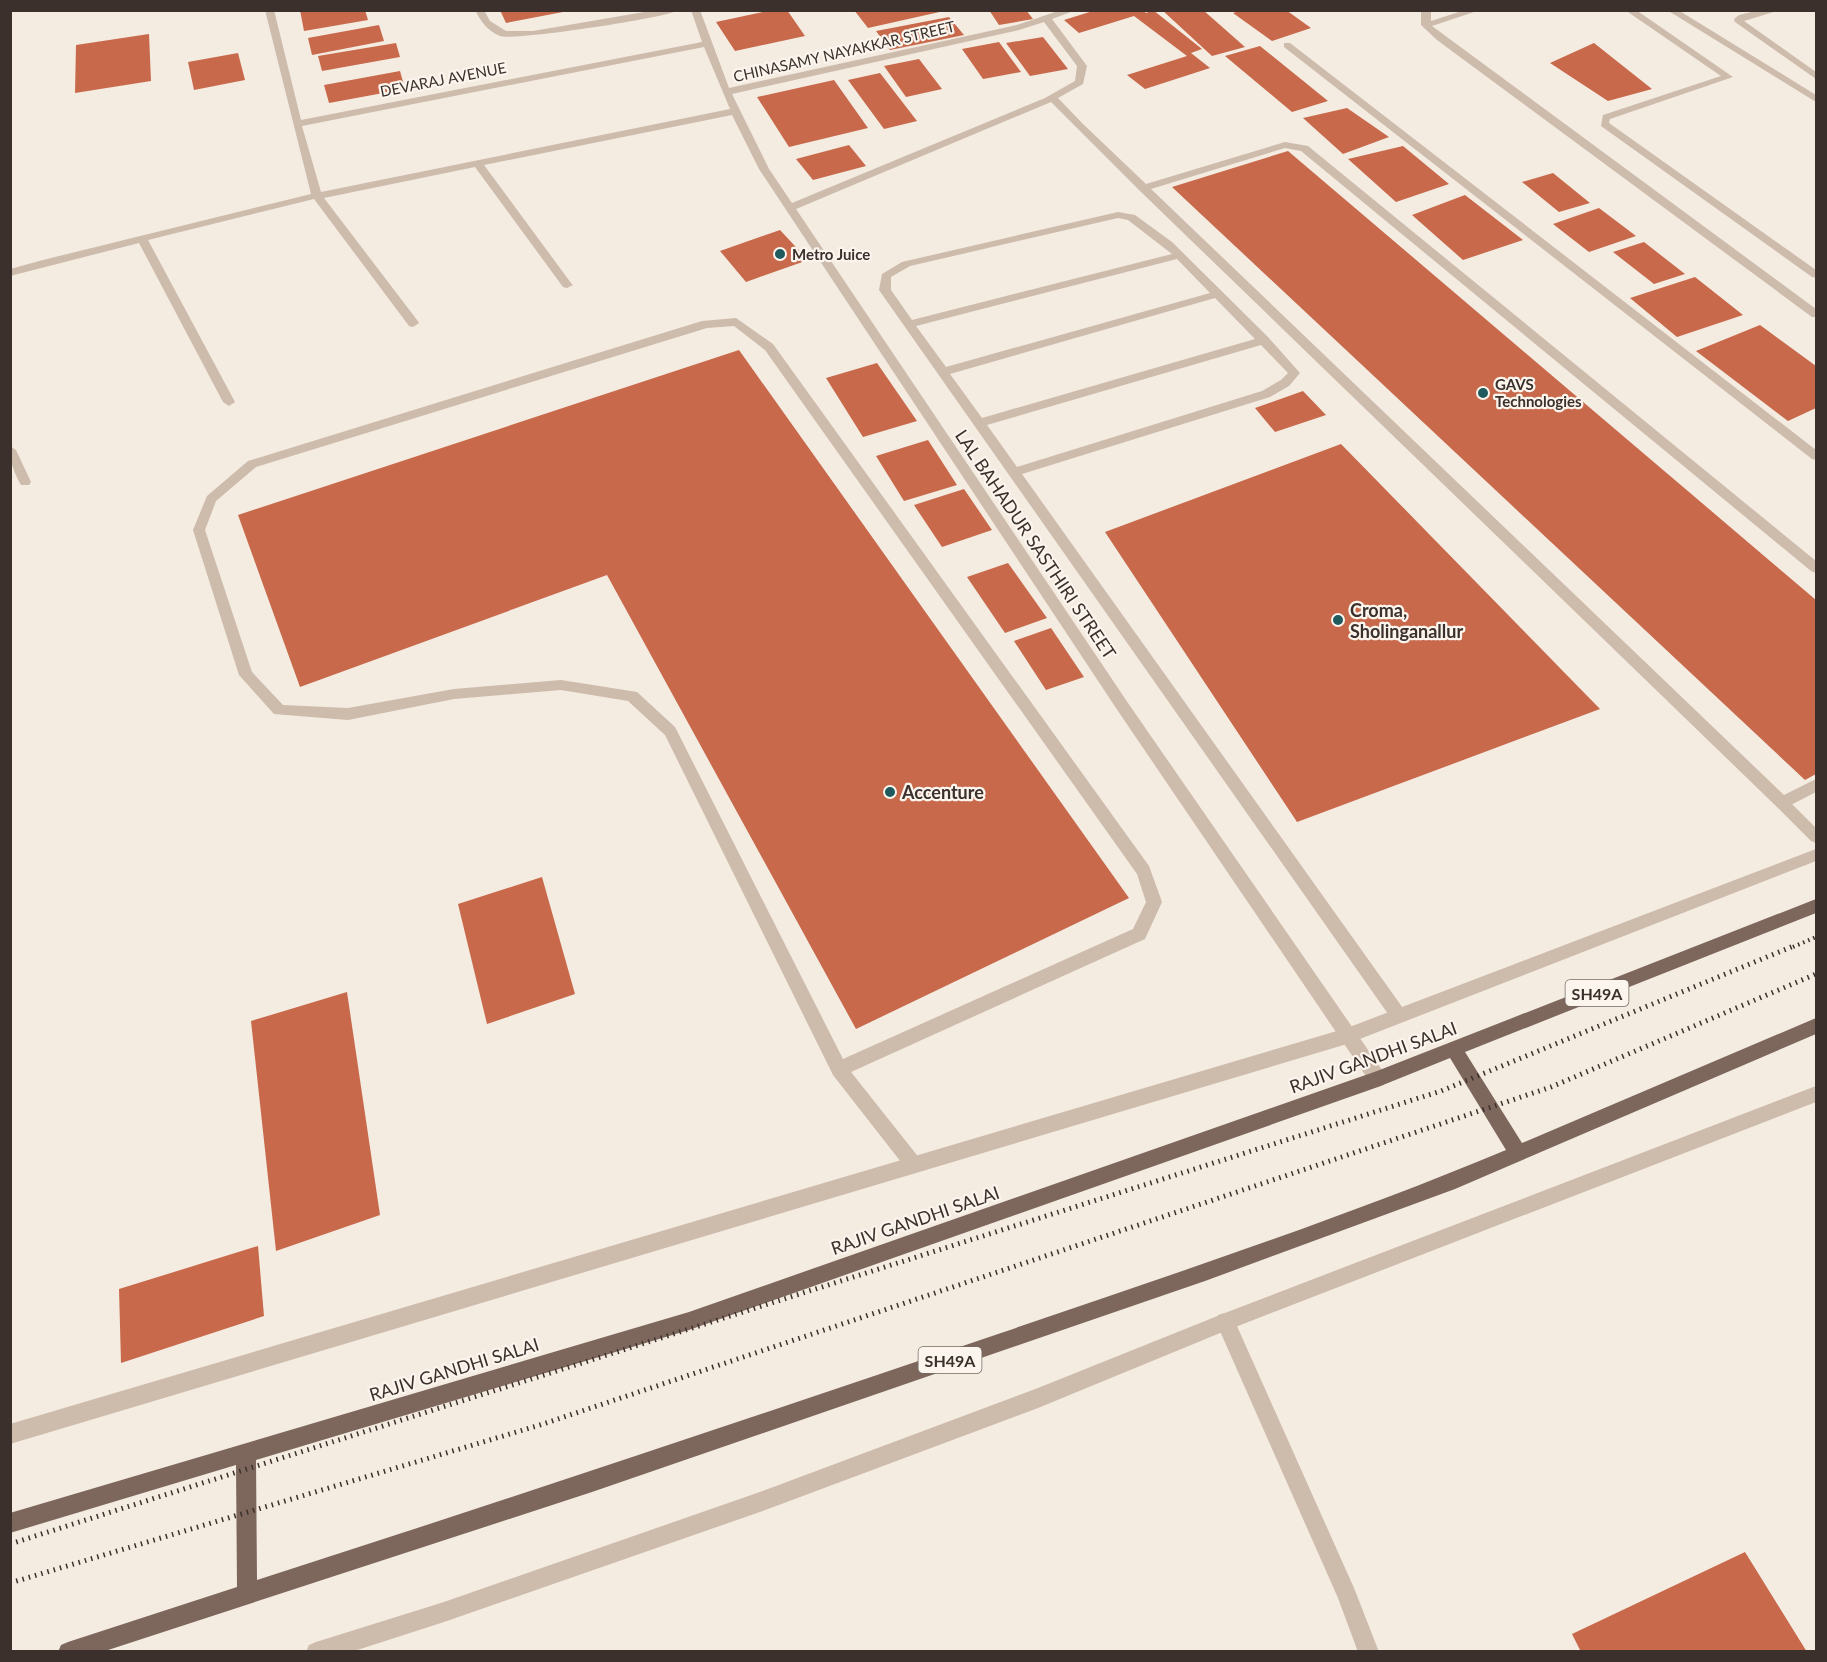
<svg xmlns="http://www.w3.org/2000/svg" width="1827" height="1662" viewBox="0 0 1827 1662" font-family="Lato,sans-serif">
<rect width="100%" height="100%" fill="#f4ebe1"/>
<path fill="#c8694b" d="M 300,10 L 365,10 L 368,20 L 304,31 Z
M 500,10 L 562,10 L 563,12 L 506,23 Z
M 772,10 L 787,10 L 805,36 L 735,51 L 716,22 Z
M 854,10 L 944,10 L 944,11 L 868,28 Z
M 989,10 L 1026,10 L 1033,19 L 999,25 Z
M 1096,10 L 1143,10 L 1146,13 L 1153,10 L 1202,49 L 1191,53 L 1210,68 L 1145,89 L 1127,75 L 1187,56 L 1134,16 L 1079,33 L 1064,20 Z
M 1162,10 L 1203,10 L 1245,47 L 1212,56 Z
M 1242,10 L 1286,10 L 1311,28 L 1272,41 L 1233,13 Z
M 949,17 L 964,35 L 890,50 L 876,31 Z
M 379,25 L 384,41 L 312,55 L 308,38 Z
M 149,34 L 151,81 L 75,93 L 76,45 Z
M 1043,37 L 1068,69 L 1030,76 L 1006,43 Z
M 999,42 L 1021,72 L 983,79 L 962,49 Z
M 396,43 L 400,57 L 322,71 L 318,56 Z
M 1594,43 L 1652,89 L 1608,101 L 1550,63 Z
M 1260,46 L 1328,101 L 1292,112 L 1225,56 Z
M 238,53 L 245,80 L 194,90 L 188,62 Z
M 919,59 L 942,89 L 906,97 L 884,66 Z
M 400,71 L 405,89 L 329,103 L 324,85 Z
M 880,73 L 917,121 L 884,129 L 848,80 Z
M 834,80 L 868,128 L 789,147 L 757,97 Z
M 1347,108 L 1389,137 L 1343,154 L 1303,118 Z
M 849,145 L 866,166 L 813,180 L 796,159 Z
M 1403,146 L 1449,184 L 1396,202 L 1348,159 Z
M 1288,151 L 1816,600 L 1816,774 L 1805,780 L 1172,187 Z
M 1553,173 L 1590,203 L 1559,212 L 1522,182 Z
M 1465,195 L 1523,240 L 1463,260 L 1412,215 Z
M 1599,208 L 1636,236 L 1589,252 L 1553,224 Z
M 780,230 L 808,260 L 746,282 L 720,251 Z
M 1644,242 L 1685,274 L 1654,284 L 1613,252 Z
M 1695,277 L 1743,315 L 1677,337 L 1630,298 Z
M 1760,325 L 1816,366 L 1816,408 L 1788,421 L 1696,351 Z
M 739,350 L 1129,898 L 856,1029 L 607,575 L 300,687 L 238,515 Z
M 877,363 L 917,421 L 863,437 L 826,378 Z
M 1303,391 L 1326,415 L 1275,432 L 1255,408 Z
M 928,440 L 957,485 L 904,501 L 876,456 Z
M 1341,444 L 1600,709 L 1297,822 L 1105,532 Z
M 964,489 L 992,530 L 942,547 L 914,505 Z
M 1008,563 L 1047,618 L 1005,633 L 967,577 Z
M 1051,628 L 1084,677 L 1046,690 L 1014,641 Z
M 542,877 L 575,994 L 487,1024 L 458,904 Z
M 347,992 L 380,1215 L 276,1251 L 251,1021 Z
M 258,1246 L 264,1316 L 121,1363 L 119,1289 Z
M 1745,1552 L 1807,1652 L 1581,1652 L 1572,1634 Z"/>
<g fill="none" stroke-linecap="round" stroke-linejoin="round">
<path fill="#cdbbac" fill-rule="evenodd" d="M 1421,10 L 1431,10 L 1431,21 L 1465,10 L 1480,10 L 1432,26 L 1816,309 L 1816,317 L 1812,317 L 1437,40 L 1421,25 Z
M 1625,10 L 1636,10 L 1733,77 L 1610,119 L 1609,123 L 1816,270 L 1816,278 L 1812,277 L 1601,126 L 1603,115 L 1721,76 Z
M 1667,10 L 1678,10 L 1816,95 L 1816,102 Z
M 1077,124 L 1083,124 L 1146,184 L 1285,142 L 1308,146 L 1816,561 L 1816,573 L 1811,571 L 1301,151 L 1285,148 L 1151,189 L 1784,795 L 1816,779 L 1816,792 L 1787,807 L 1777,807 L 1139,190 L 1077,128 Z
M 736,318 L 773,344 L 1149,866 L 1162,902 L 1145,939 L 851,1072 L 920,1159 L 923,1165 L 920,1171 L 914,1173 L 908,1171 L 833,1075 L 665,735 L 628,701 L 561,690 L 454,699 L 348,720 L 274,714 L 239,675 L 193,530 L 207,496 L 248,461 L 702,321 ZM 734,326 L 765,350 L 1137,874 L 1146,902 L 1133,929 L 843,1059 L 675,727 L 637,692 L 561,680 L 454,689 L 348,708 L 283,705 L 252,672 L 205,530 L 216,501 L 256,467 L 707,328 Z
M 1225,1313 L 1232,1315 L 1354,1588 L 1379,1652 L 1358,1652 L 1338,1598 L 1216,1322 L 1218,1315 Z"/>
<path fill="#cdbbac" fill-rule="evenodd" d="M 265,10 L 274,10 L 301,120 L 702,42 L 691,10 L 700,10 L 729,88 L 1017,25 L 1061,10 L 1076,10 L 1052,19 L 1087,66 L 1083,84 L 1058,98 L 1083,124 L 1083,128 L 1077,128 L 1051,102 L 796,209 L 1128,703 L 1384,1073 L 1386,1079 L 1384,1085 L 1378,1087 L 1372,1085 L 1118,711 L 759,169 L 732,115 L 484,165 L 571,283 L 573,285 L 567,288 L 563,287 L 475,167 L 324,198 L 417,320 L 419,323 L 413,327 L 409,326 L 314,199 L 148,240 L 235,402 L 229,406 L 223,402 L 139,243 L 10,276 L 10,269 L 43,260 L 311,194 ZM 1044,22 L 1077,66 L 1075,81 L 1045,98 L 792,203 L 769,169 L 732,94 L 1019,30 ZM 704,47 L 730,109 L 321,192 L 302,126 Z
M 475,10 L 484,10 L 490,21 L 506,31 L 533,31 L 656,10 L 679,10 C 666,18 514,41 500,36 C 488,31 481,22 475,10 Z
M 1760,10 L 1780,10 L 1744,21 L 1816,72 L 1816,79 L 1735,22 L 1734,19 L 1739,15 Z
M 1284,43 L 1290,43 L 1816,450 L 1816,460 L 1812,459 L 1284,47 Z
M 1118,212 L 1135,215 L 1172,242 L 1268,337 L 1300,373 L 1289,386 L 1270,397 L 1022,474 L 1405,1011 L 1407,1016 L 1405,1021 L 1399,1023 L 1393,1021 L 879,290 L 882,274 L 902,262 ZM 1118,218 L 1128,220 L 1172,254 L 912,320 L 891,290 L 891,277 L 910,266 ZM 1177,259 L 1210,293 L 946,367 L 916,326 ZM 1215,298 L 1255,339 L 982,418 L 950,374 ZM 1261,345 L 1288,373 L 1281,380 L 1262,391 L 1017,467 L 987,425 Z
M 10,446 L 16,450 L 31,482 L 29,485 L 21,485 C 13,471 10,461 10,446 Z
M 1782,797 L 1787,799 L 1816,828 L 1816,843 L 1811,841 L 1777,807 L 1775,803 L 1777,799 Z"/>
<path fill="#cdbbac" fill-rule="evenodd" d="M 1816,849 L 1816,861 L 1347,1044 L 10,1444 L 10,1424 L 1347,1028 Z
M 1816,1086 L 1816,1102 L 1225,1331 L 1038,1408 L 757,1513 L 444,1622 L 351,1652 L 306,1652 L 309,1645 L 316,1642 L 444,1602 L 757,1493 L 1038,1388 L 1225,1313 Z"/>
<path fill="#7d675c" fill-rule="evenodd" d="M 1816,899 L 1816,913 L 1465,1052 L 1522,1143 L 1816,1018 L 1816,1034 L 1455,1189 L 1205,1281 L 592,1492 L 102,1652 L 58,1652 L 61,1645 L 68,1642 L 237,1587 L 236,1465 L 10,1533 L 10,1513 L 689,1312 L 1377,1071 ZM 1450,1058 L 1506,1150 C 1341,1219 1170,1275 1001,1333 C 753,1417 506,1500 257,1580 L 256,1460 L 689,1330 L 1378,1087 Z"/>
<path stroke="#3b302b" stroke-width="4" stroke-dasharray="1.5 4" stroke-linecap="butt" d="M 1793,947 L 1816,937"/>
<path stroke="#3b302b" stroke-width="5" stroke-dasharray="1.5 5" stroke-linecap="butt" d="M 10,1544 L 1441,1091 L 1796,945
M 10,1583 L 540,1425 L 1551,1087 L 1816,974"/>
</g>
<g fill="#1f5a5e" stroke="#fbf5ee" stroke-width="2">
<circle cx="780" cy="254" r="6"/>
<circle cx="1483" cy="393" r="6"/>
<circle cx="1338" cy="620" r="6"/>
<circle cx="890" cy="792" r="6"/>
</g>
<g text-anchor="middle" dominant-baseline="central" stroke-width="4.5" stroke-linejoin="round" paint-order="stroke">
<g font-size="15" fill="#3b302b" stroke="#fbf5ee">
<text transform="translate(844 51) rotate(-13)">CHINASAMY NAYAKKAR STREET</text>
<text transform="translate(443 79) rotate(-11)">DEVARAJ AVENUE</text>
</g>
<g font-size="15" font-weight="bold" fill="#3b302b" stroke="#fbf5ee" text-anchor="start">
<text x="792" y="254">Metro Juice</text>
<text x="1495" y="384">GAVS<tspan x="1495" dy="17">Technologies</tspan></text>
</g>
<g fill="#fbf5ee" stroke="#756b66" stroke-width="1.5">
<rect x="1565.5" y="980" width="63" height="26" rx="4.5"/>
<rect x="918.5" y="1347" width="63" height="26" rx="4.5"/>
</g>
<g font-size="16" font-weight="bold" fill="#3b302b">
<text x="1597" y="993">SH49A</text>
<text x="950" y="1360">SH49A</text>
</g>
<g font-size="18" fill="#3b302b" stroke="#fbf5ee">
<text transform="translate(1036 544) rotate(56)">LAL BAHADUR SASTHIRI STREET</text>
<text transform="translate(1373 1057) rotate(-20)">RAJIV GANDHI SALAI</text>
<text transform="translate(915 1220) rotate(-19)">RAJIV GANDHI SALAI</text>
<text transform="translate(454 1369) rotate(-17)">RAJIV GANDHI SALAI</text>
</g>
<g font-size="18" font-weight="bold" fill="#3b302b" stroke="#fbf5ee" text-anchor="start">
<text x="1350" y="610">Croma,<tspan x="1350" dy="21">Sholinganallur</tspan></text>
<text x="902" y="792">Accenture</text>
</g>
</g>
<rect width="1827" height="1662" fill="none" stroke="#3b302b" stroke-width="24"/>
</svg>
